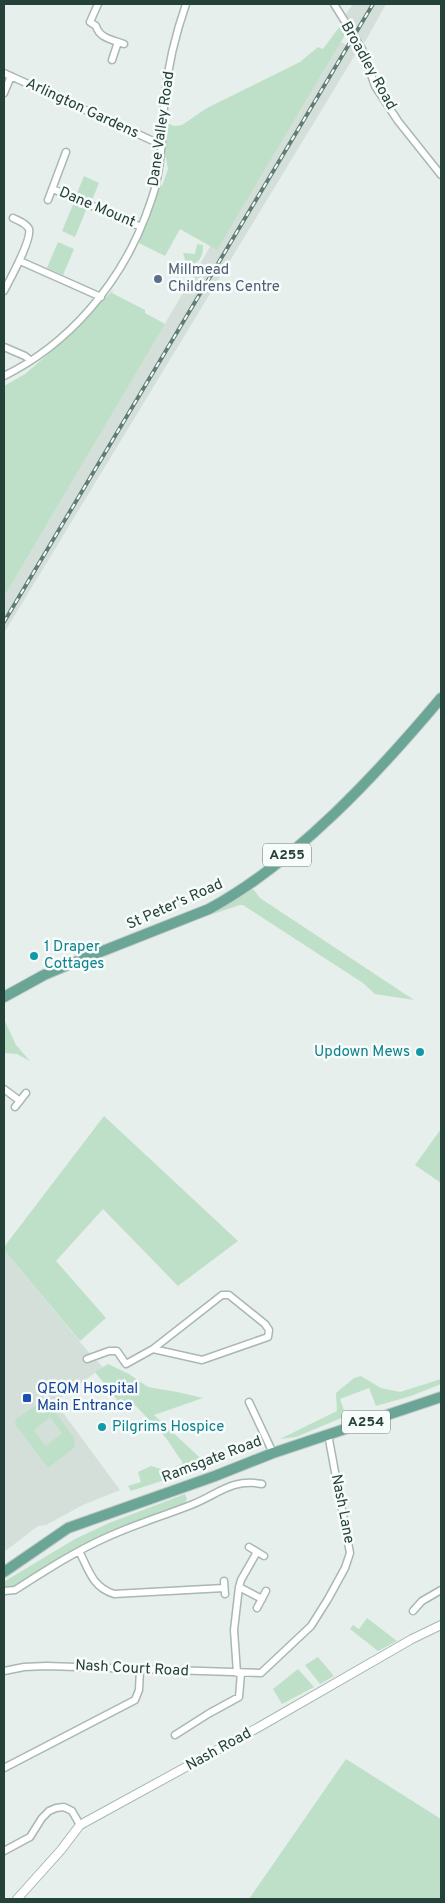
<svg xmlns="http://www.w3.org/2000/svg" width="445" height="1903" viewBox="0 0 445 1903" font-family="Overpass,sans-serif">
<rect width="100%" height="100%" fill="#e6efeb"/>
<path fill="#d4dfda" d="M 353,4 L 386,4 L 365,42 L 357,36 L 343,18 Z
M 340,26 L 346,33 L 341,42 L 350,47 L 353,42 L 358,50 L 4,633 L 4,597 Z
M 4,1250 L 90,1354 L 103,1367 L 55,1402 L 120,1490 L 83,1505 L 46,1525 L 38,1526 L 4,1552 Z"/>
<path fill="#bfe0c8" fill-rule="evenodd" d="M 340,26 L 346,33 L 217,250 L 180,229 L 165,256 L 139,243 L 159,184 L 162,186 L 168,169 L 166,158 L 164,157 L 168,124 L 175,126 L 182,125 L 207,108 L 300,62 L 318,47 L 323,49 Z
M 84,176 L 99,183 L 92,200 L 77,193 Z
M 74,202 L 87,208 L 75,237 L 62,231 Z
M 58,242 L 74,249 L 63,275 L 47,268 Z
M 197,244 L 203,245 C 203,254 201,261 193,264 L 194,271 L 189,273 L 183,253 L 195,254 Z
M 113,290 L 112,293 L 145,310 L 145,313 L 165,324 L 4,597 L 4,386 L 25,374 L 61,343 Z
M 248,888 L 254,890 L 260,898 L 414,1000 L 375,994 L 363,983 L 243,905 L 240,905 L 213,914 L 212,909 Z
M 4,1019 L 16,1045 L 30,1061 L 17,1054 L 4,1053 Z
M 104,1116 L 238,1241 L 178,1286 L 103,1209 L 56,1261 L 106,1318 L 80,1341 L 4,1250 L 4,1247 Z
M 441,1129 L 441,1183 L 415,1165 Z
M 108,1364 L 129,1374 L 148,1387 L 177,1392 L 203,1398 L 154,1415 L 209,1466 L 204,1467 L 195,1464 L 192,1471 L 131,1491 L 128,1486 L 141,1482 L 138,1472 L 151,1466 L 167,1471 L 183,1463 L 166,1438 L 136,1406 L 118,1401 L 95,1372 Z
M 361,1376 L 381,1388 L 400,1392 L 441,1379 L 441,1384 L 411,1396 L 376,1406 L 369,1388 L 340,1399 L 346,1416 L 296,1437 L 280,1439 L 337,1411 L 336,1393 L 354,1378 Z
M 42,1401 L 49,1404 L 73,1436 L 75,1441 L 74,1448 L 48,1468 L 15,1424 L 16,1419 ZM 50,1417 L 62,1433 L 46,1446 L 34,1430 Z
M 185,1494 L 187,1499 L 184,1505 L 120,1529 L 78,1548 L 14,1589 L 7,1589 L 4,1585 L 5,1581 L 75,1539 L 109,1523 Z
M 367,1618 L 397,1641 L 378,1651 L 350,1629 L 353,1625 L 359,1629 Z
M 318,1657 L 334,1676 L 320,1684 L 305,1665 Z
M 298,1669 L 314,1687 L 282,1704 L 273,1689 Z
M 346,1759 L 441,1819 L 441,1899 L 249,1899 Z"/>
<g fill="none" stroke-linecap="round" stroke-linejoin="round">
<defs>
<path id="minor" d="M 98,4 L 90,22 L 96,26 C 99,38 113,40 124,44
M 334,4 L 362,49 L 375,86 L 398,121 L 441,175
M 112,60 L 118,42
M 4,73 L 138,134 L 155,142 L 161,143
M 4,93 L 11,76
M 53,189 L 141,227
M 48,200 L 66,152
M 20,261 L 101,297
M 4,291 C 9,281 32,240 29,229 C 26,223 19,221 13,218
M 4,347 L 25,356 L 30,360
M 4,376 C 69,344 120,284 146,215 C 150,203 155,192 157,179 C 163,152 162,124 165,96 C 168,65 176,33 186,4
M 4,1089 L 20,1101
M 15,1107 L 26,1093
M 87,1359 L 109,1351 L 117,1351 L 126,1364 L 153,1349 L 202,1360 L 268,1337 L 269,1330 L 265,1324 L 229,1295 L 222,1295 L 153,1349
M 249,1402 L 273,1453
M 249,1547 L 264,1556
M 79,1551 C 89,1570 92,1587 114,1594 L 224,1588
M 224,1581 L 225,1594
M 239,1587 L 262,1599
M 4,1591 L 15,1590 C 45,1571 74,1552 105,1538 C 133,1525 163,1516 191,1505 C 217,1495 232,1478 262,1484
M 257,1608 L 266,1591
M 413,1611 L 422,1601 L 441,1590
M 4,1671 L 24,1667 L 46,1666 L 261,1673 L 311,1626 L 328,1599 L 345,1568 L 350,1553 L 328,1434
M 237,1673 L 234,1630 L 239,1587 L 241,1580 L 257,1552
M 175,1735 L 208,1714 L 239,1697 L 241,1673
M 4,1768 L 135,1700 L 139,1690 L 140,1669
M 4,1851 L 30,1837 L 42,1818 L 49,1811 L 56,1808 L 64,1807 L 72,1811 L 80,1825"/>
<path id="tertiary" d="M 17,1899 L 61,1850 L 80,1825 L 259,1727 L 412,1639 L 441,1625"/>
<path id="primary" d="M 4,997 L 44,975 L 75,962 L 209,909 C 296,862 378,773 441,698
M 4,1572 L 68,1528 L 215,1476 L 273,1453 L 441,1397"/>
</defs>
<use href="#minor" stroke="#a8b8b2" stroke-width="9"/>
<use href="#tertiary" stroke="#a8b8b2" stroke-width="10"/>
<use href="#primary" stroke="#c2cac8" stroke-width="12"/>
<use href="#minor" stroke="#fff" stroke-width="6"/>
<use href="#tertiary" stroke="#fff" stroke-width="8"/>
<use href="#primary" stroke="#6aa596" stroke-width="10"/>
<defs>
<path id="rail" d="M 4,622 L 373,4"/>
</defs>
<use href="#rail" stroke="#5f7d75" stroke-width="4"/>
<use href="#rail" stroke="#f7fbf9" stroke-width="2" stroke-dasharray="5.5" stroke-linecap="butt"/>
</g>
<circle fill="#5c6f8a" stroke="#f7fbf9" stroke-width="2" cx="158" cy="279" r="5"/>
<g fill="#0f9aa8" stroke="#f7fbf9" stroke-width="2">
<circle cx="34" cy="956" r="5"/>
<circle cx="420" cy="1052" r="5"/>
<circle cx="102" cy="1427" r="5"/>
</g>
<rect fill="#1a4fb4" stroke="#f7fbf9" stroke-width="2" x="22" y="1393" width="10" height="10" rx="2.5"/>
<g text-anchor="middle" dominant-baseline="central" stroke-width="5" stroke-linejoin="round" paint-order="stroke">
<g fill="#f7fbf9" stroke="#637a73" stroke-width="1">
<rect x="263" y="843.5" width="48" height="23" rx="4"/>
<rect x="342" y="1410.5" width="48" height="23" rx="4"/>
</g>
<g font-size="14" font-weight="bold" fill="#24423a">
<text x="287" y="855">A255</text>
<text x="366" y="1422">A254</text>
</g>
<g font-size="15" fill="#24423a" stroke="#f7fbf9">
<text transform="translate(368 66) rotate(61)">Broadley Road</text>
<text transform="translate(82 109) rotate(25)">Arlington Gardens</text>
<text transform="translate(162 129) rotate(-82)">Dane Valley Road</text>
<text transform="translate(97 208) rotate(23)">Dane Mount</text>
<text transform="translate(175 905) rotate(-24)">St Peter's Road</text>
<text transform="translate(212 1460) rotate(-21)">Ramsgate Road</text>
<text transform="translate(342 1509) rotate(79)">Nash Lane</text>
<text transform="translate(132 1669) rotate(3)">Nash Court Road</text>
<text transform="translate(219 1750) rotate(-29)">Nash Road</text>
</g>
<g font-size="15" fill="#4e5e75" stroke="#f7fbf9" text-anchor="start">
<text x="168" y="270">Millmead<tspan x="168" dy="17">Childrens Centre</tspan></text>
</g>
<g font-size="15" fill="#0d838f" stroke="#f7fbf9" text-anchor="start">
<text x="44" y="947">1 Draper<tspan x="44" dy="17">Cottages</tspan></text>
<text x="410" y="1052" text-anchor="end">Updown Mews</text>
<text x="112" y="1427">Pilgrims Hospice</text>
</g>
<g font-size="15" fill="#164399" stroke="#f7fbf9" text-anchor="start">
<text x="37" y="1389">QEQM Hospital<tspan x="37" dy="17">Main Entrance</tspan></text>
</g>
</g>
<rect width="445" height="1903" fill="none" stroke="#24423a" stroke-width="10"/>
</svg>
